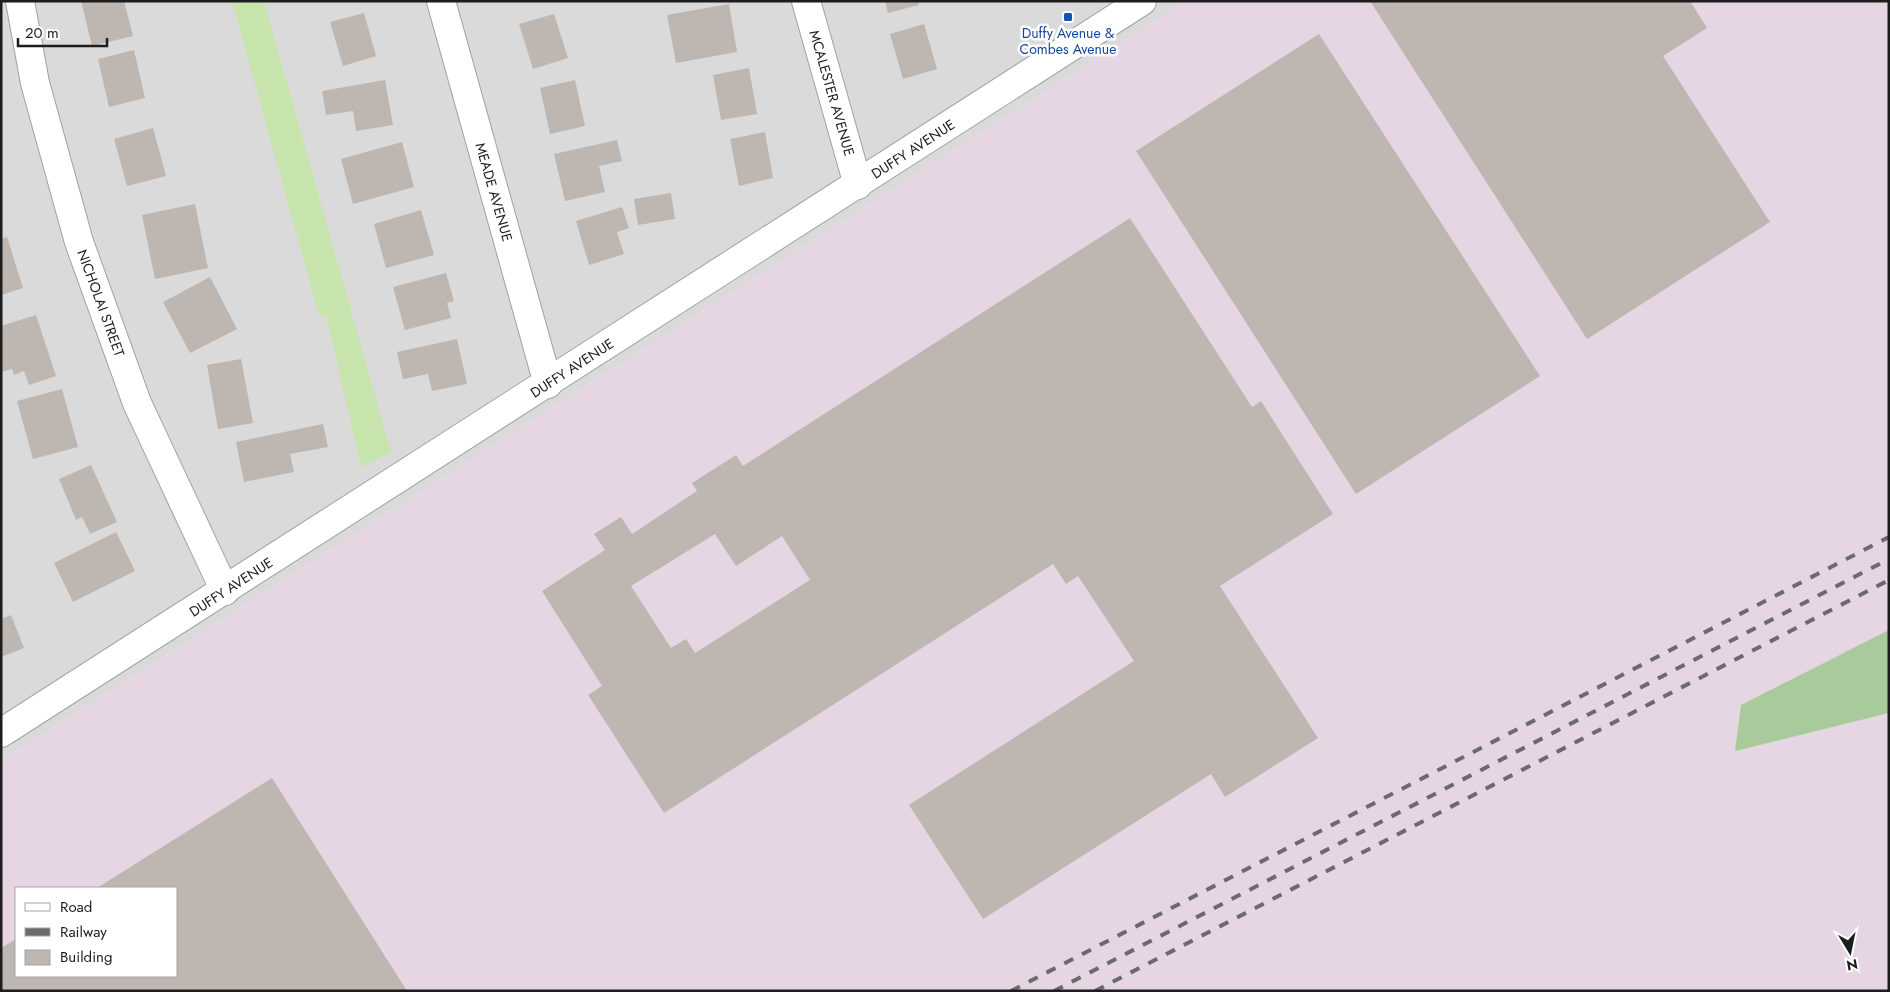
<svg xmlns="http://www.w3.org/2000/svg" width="1890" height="992" viewBox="0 0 1890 992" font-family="Jost,sans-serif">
<rect width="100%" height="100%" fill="#edeae4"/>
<path fill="#dbdada" d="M 1,1 L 1186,1 L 1,761 Z"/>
<path fill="#e6d6e3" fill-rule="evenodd" d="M 1186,1 L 1889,1 L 1889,991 L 1,991 L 1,761 ZM 16,888 L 176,888 L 176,976 L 16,976 Z"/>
<path fill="#c8e4ad" d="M 232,1 L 264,1 L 391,452 L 361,467 L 326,315 L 319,316 Z"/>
<path fill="#a9ca9b" d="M 1889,630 L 1889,713 L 1735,751 L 1741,705 Z"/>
<path fill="#beb6b0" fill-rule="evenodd" d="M 81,1 L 124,1 L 133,36 L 92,46 Z
M 885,1 L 918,1 L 919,5 L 888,13 Z
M 1370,1 L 1690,1 L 1707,28 L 1663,56 L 1770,222 L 1587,339 Z
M 729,4 L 737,52 L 676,63 L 667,15 Z
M 364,13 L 376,56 L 343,66 L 330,22 Z
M 554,14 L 568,58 L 533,69 L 519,24 Z
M 924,24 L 937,69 L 903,79 L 890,34 Z
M 1319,34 L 1540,376 L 1356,494 L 1136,151 Z
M 134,50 L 145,98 L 109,107 L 98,59 Z
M 749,68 L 757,114 L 721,120 L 713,75 Z
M 385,80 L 393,125 L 356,131 L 353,111 L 326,115 L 322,91 Z
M 575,80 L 585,126 L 550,134 L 540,88 Z
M 153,128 L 166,176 L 127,186 L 114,139 Z
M 765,132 L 773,178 L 739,186 L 730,139 Z
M 617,140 L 622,161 L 599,166 L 605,192 L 565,201 L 554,154 Z
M 402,142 L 414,187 L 353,204 L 341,159 Z
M 671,193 L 675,219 L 638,225 L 634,199 Z
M 195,204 L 208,268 L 155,279 L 142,215 Z
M 622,207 L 629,228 L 617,232 L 624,254 L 589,265 L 576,221 Z
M 421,210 L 434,255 L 386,268 L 374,224 Z
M 1130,218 L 1252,407 L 1261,401 L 1333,514 L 1220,586 L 1318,738 L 1225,797 L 1211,774 L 983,919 L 909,805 L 1134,661 L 1078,576 L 1066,584 L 1053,564 L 664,813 L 588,695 L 602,686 L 542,591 L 605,550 L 594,534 L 621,517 L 632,534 L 697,491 L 692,483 L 736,455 L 743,466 ZM 715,534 L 736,566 L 782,536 L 810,580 L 695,653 L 686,639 L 671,648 L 631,586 Z
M 7,237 L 23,288 L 1,295 L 1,239 Z
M 446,273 L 454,301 L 447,303 L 451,318 L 405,330 L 393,287 Z
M 210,277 L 237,329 L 190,353 L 163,302 Z
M 36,315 L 56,376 L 29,385 L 24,371 L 14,375 L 12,369 L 1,372 L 1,326 Z
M 457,339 L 467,384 L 432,391 L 428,374 L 403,379 L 397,352 Z
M 241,359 L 253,423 L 218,429 L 207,365 Z
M 62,389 L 78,447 L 33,459 L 17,401 Z
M 323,424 L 328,447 L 290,454 L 294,472 L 244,482 L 236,442 Z
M 91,465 L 117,522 L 90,534 L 82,517 L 76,520 L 59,479 Z
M 116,532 L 135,571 L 73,602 L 54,563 Z
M 11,615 L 24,648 L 1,657 L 1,619 Z
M 272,778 L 407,991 L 1,991 L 1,948 L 16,939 L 16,976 L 176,976 L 176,888 L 97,888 Z"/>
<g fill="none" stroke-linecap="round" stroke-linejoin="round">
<defs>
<path id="minor" d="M 20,1 L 35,83 L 79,242 L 137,403 L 225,591
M 441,1 L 548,384
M 806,1 L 858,185"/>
<path id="tertiary" d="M 1,733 L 1142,1"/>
</defs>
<use href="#minor" stroke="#a1a1a1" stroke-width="30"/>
<use href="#tertiary" stroke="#a1a1a1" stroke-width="30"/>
<use href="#minor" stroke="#fff" stroke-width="28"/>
<use href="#tertiary" stroke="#fff" stroke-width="28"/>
<path stroke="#6b6b6b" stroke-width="4" stroke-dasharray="10 10" stroke-linecap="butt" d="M 1011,991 L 1889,537
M 1054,991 L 1889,559
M 1095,991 L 1889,580"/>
</g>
<rect fill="#1a4fb4" stroke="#fff" stroke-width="2" x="1063" y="12" width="10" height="10" rx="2.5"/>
<g text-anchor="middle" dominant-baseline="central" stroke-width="5" stroke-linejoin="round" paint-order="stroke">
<g font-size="14" fill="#164399" stroke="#fff">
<text x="1068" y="33">Duffy Avenue &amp;<tspan x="1068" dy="16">Combes Avenue</tspan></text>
</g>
<g font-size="14" fill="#1d1d1d" stroke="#fff">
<text transform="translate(832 93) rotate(74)">MCALESTER AVENUE</text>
<text transform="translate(913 149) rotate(-33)">DUFFY AVENUE</text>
<text transform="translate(494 192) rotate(74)">MEADE AVENUE</text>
<text transform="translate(101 303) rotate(70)">NICHOLAI STREET</text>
<text transform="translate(572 368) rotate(-33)">DUFFY AVENUE</text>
<text transform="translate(231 587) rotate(-33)">DUFFY AVENUE</text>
</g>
</g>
<rect width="1890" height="992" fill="none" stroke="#1d1d1d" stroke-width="5"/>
<rect x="15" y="887" width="162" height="90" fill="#ffffff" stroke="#a5a5a5"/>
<rect x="25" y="903" width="25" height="8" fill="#ffffff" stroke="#a5a5a5"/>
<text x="60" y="912" font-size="15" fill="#1d1d1d">Road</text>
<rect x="25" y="928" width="25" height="8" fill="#6b6b6b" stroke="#a5a5a5"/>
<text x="60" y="937" font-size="15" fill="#1d1d1d">Railway</text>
<rect x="25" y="950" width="25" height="15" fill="#beb6b0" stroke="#a5a5a5"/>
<text x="60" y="962" font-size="15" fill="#1d1d1d">Building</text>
<g transform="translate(1850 952) rotate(170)" stroke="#ffffff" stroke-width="4" paint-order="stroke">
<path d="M0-4L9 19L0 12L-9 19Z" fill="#1d1d1d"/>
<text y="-8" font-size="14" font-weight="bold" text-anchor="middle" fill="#1d1d1d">N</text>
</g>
<path d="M18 38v8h89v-8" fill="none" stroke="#1d1d1d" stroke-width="2.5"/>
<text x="25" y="38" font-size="15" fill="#1d1d1d" stroke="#ffffff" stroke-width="4" paint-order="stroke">20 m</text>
</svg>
